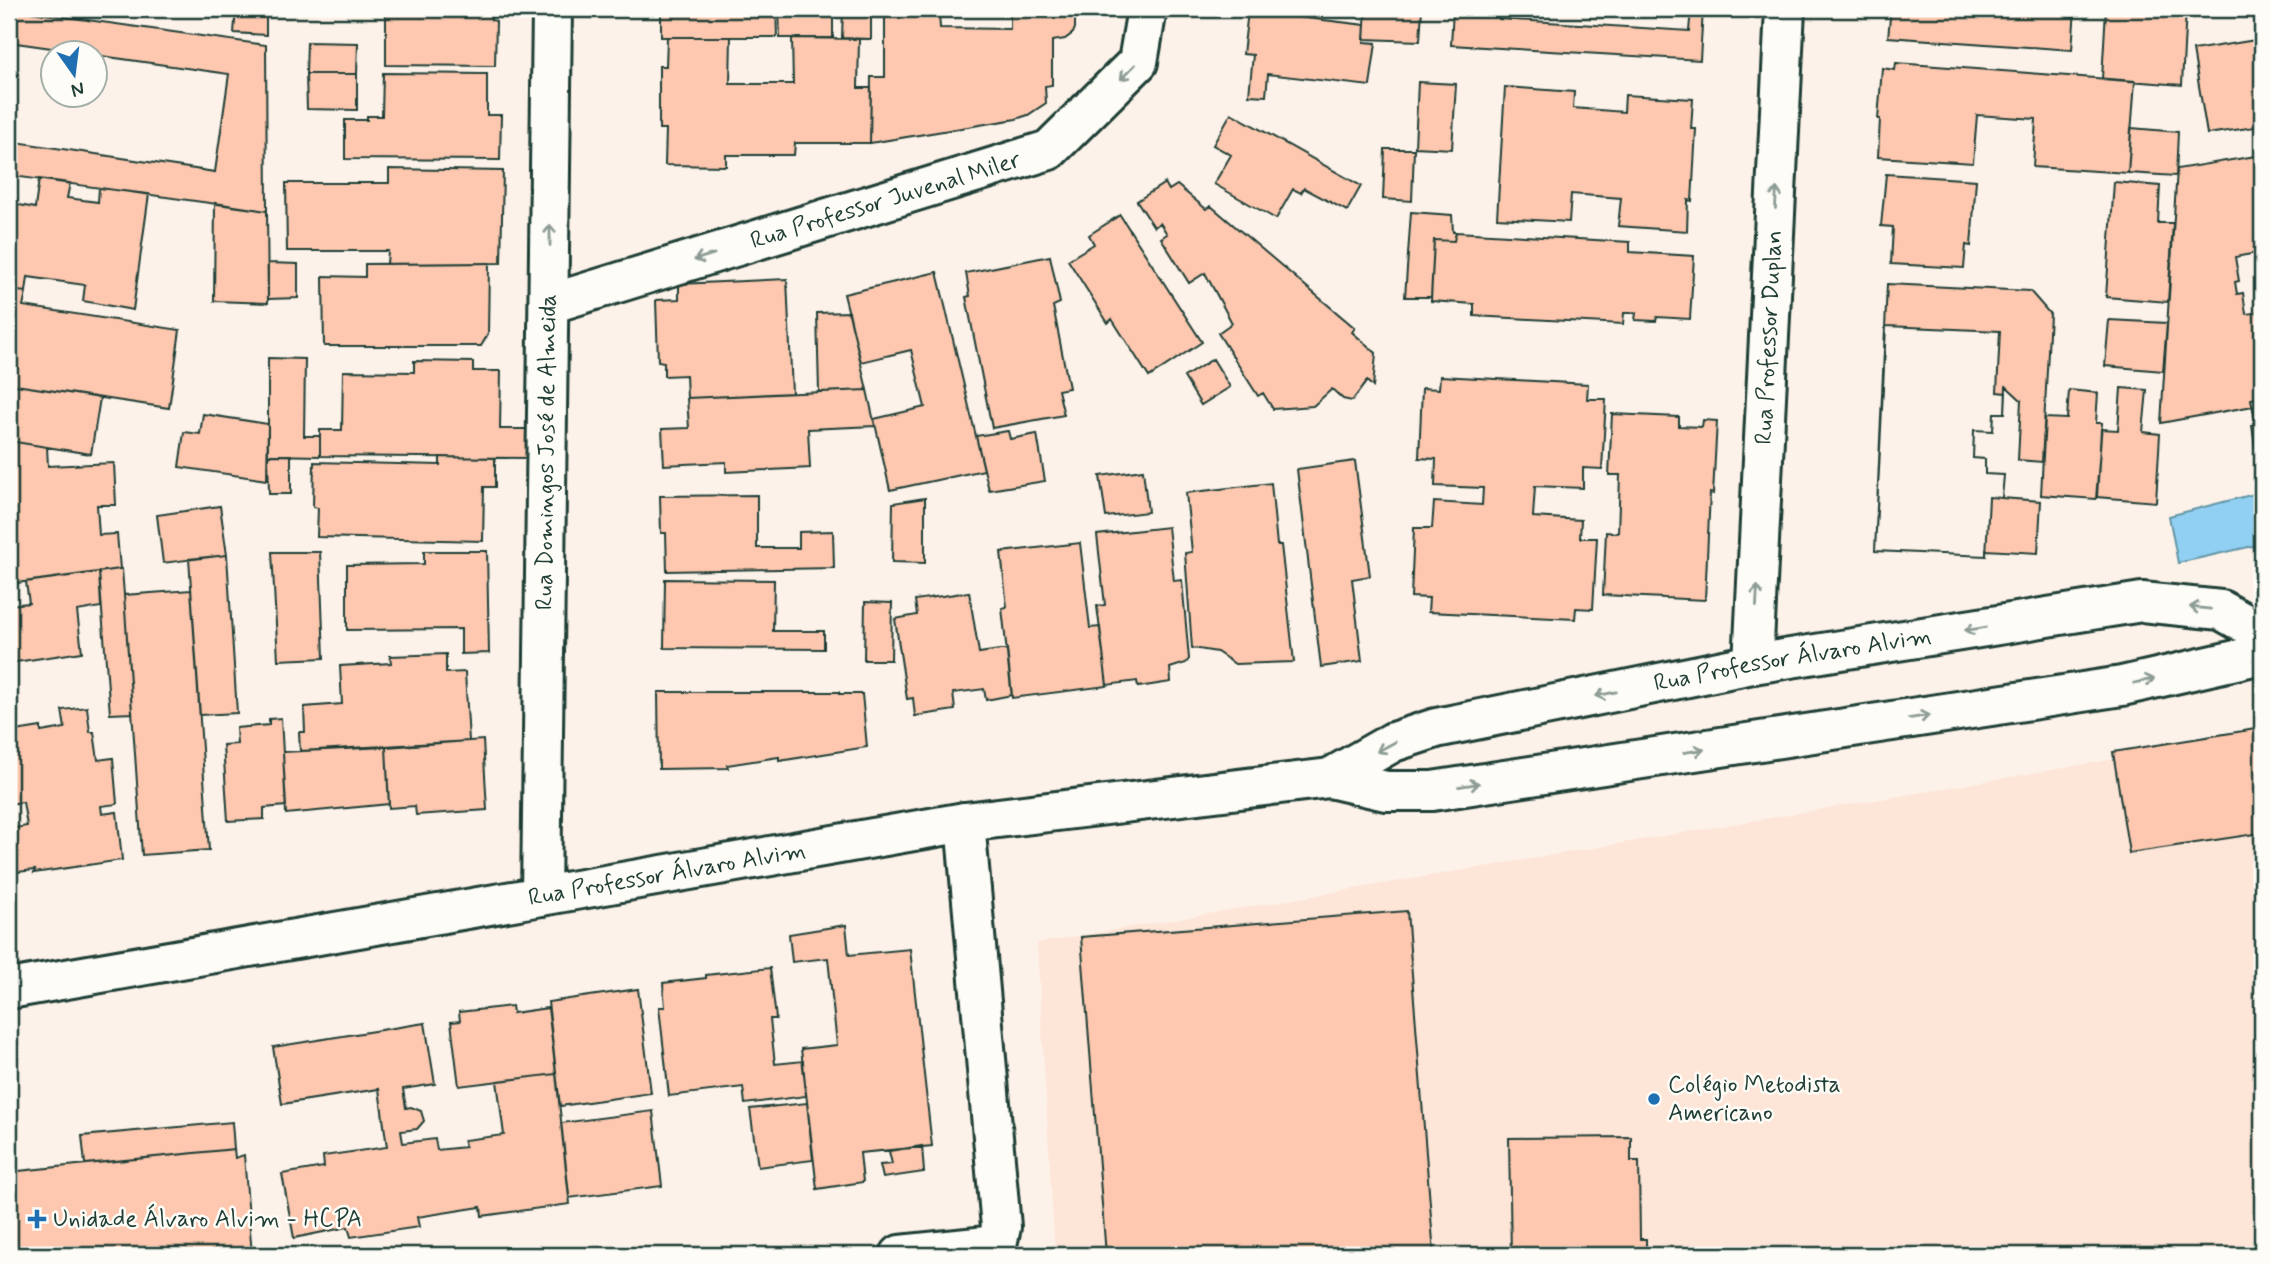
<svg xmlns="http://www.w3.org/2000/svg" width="2271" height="1264" viewBox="0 0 2271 1264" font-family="Mynerve,sans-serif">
<rect width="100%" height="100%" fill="#fdf2e9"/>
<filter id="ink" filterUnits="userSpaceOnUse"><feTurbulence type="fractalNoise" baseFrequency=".0143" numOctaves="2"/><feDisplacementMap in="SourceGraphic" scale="14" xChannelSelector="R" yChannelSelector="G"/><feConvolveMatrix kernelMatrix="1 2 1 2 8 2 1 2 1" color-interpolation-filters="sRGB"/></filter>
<g filter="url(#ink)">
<path fill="#fde5d8" d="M 2262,734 L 2262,1255 L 1055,1255 L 1037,943 Z"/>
<path fill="#91d0f2" stroke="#6395a6" stroke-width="2" d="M 2262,492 L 2262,544 L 2178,563 L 2169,516 Z"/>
<path fill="#fec8b0" stroke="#1f3d34" stroke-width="2" fill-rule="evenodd" d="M 9,9 L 266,45 L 267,211 L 13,176 L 17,142 L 9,141 ZM 52,52 L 94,52 L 94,94 L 52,94 Z
M 158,9 L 210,9 L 210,13 Z
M 236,9 L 266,9 L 266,35 L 234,33 Z
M 266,9 L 319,9 L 319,11 L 266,12 Z
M 386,9 L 491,9 L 491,20 L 496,21 L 495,66 L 386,65 Z
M 661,9 L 776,9 L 777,37 L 661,37 Z
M 779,9 L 833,9 L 833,38 L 780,38 Z
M 843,9 L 871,9 L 871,39 L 842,38 Z
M 945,9 L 1078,9 L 1078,12 L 945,12 Z
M 1366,9 L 1422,9 L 1420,41 L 1364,39 Z
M 1453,9 L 1703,9 L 1700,60 L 1451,45 Z
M 1499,9 L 1691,9 L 1689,31 L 1499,19 Z
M 1891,9 L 2075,9 L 2072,50 L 1888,37 Z
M 2106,9 L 2186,9 L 2182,85 L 2102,79 Z
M 1248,11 L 1365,25 L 1364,42 L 1376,43 L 1370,86 L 1268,74 L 1266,96 L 1249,95 L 1253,55 L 1243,54 Z
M 885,12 L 939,13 L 940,28 L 1010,29 L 1010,12 L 1075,12 L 1075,28 L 1073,33 L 1065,39 L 1052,41 L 1052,85 L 1045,86 L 1046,103 L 1028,115 L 1016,119 L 870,143 L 871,77 L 885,77 Z
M 667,37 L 731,37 L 730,84 L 793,84 L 792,38 L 859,39 L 858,88 L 871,88 L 870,143 L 795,143 L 794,155 L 726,155 L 726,166 L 665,165 L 666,129 L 659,129 L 659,66 L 666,66 Z
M 2262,39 L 2262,126 L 2207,134 L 2193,50 Z
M 9,42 L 80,52 L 52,52 L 52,94 L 94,94 L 94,55 L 229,74 L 215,172 L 9,141 Z
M 307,42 L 358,43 L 357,74 L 306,74 Z
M 1896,63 L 2135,81 L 2128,173 L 2033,167 L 2036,119 L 1977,115 L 1973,163 L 1878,157 L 1880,119 L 1878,119 L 1882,68 L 1895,70 Z
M 383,73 L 487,74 L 487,115 L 501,115 L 500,160 L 345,159 L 345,120 L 367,120 L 367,116 L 382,116 Z
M 306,74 L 357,74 L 357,110 L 307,109 Z
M 1418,82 L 1456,84 L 1452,149 L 1415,147 Z
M 1505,87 L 1574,92 L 1573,108 L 1624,112 L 1625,95 L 1693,99 L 1691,129 L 1696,129 L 1692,201 L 1688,200 L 1687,231 L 1618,226 L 1621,198 L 1571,194 L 1569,222 L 1497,218 Z
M 1231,113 L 1361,186 L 1347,211 L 1304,188 L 1301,193 L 1293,189 L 1276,219 L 1214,184 L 1231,155 L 1213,145 Z
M 2131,128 L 2178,132 L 2176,176 L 2128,173 Z
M 1385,149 L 1414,149 L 1412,201 L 1383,199 Z
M 2262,155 L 2262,460 L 2260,446 L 2255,447 L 2252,425 L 2256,424 L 2253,406 L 2161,423 L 2177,169 Z
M 389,169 L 503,171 L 501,263 L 387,264 L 388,251 L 287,251 L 286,183 L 389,183 Z
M 1886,174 L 1976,180 L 1971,246 L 1966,245 L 1964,268 L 1891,264 L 1893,227 L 1881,226 Z
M 39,179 L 70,183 L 67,198 L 98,202 L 99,188 L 149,194 L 133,310 L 83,301 L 85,285 L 28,277 L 26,292 L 9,290 L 9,203 L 35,208 Z
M 2114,182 L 2160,186 L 2158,223 L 2173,223 L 2168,302 L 2106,297 Z
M 1165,183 L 1169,190 L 1177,185 L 1206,209 L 1211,206 L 1355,328 L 1352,332 L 1376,353 L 1373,387 L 1367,381 L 1352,401 L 1343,399 L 1332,389 L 1313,406 L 1273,409 L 1263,393 L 1258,396 L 1218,333 L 1232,323 L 1205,273 L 1189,283 L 1161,238 L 1167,234 L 1160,223 L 1154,227 L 1137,201 Z
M 215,203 L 267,211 L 268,303 L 214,301 Z
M 1411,212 L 1452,215 L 1453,232 L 1456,232 L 1454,241 L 1434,240 L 1431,297 L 1405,297 Z
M 1120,215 L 1202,342 L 1149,377 L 1112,319 L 1108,323 L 1068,260 L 1094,244 L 1089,235 Z
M 1456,232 L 1630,242 L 1630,252 L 1694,256 L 1690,319 L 1657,317 L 1656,321 L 1635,320 L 1636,313 L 1624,313 L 1623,324 L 1474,316 L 1474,304 L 1431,301 L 1434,240 L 1454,241 Z
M 2262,252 L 2262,312 L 2246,314 L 2243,293 L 2237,294 L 2235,282 L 2239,281 L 2235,257 Z
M 1050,256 L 1060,303 L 1053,306 L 1069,388 L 1058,390 L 1064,415 L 992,428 L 966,297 L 970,296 L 966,273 Z
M 268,263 L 298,264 L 298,298 L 268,299 Z
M 489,263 L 488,334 L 481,346 L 324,346 L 323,276 L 365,277 L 365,264 Z
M 937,272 L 984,470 L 890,490 L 874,419 L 925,407 L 911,350 L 861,362 L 844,294 Z
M 787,279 L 792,393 L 687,398 L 686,375 L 664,376 L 664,362 L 658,361 L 656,300 L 679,299 L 679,284 Z
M 1887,284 L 2030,291 L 2050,314 L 2042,462 L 2018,460 L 2021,400 L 2006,386 L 2005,413 L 1994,413 L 1993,431 L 1974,430 L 1973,458 L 1985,459 L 1985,474 L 2004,475 L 2002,498 L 2041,501 L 2038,553 L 1986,550 L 1986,556 L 1875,551 Z
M 9,290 L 26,292 L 23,306 L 180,330 L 169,408 L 9,384 Z
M 849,312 L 867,390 L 819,392 L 817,313 Z
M 2109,320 L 2167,323 L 2163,371 L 2105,366 Z
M 1886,326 L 2000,331 L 1997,392 L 2006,393 L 2005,413 L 1994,413 L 1993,431 L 1974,430 L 1973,458 L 1985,459 L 1985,474 L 2004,475 L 2002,498 L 1989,497 L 1986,556 L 1875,551 Z
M 268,358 L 305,359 L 304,436 L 320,436 L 320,456 L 268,455 Z
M 1213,359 L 1230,387 L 1201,405 L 1184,377 Z
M 414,361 L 473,362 L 473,371 L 501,371 L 500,429 L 527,429 L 527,458 L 320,456 L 320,430 L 342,430 L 343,371 L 414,372 Z
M 1440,376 L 1588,384 L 1587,399 L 1606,399 L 1602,469 L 1583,468 L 1583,488 L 1535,486 L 1533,517 L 1581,520 L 1580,538 L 1597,538 L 1593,609 L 1576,608 L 1575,619 L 1428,612 L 1429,598 L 1411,597 L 1414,528 L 1432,528 L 1434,502 L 1482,505 L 1483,488 L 1435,486 L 1436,459 L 1419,458 L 1422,388 L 1439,389 Z
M 9,384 L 100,398 L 91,454 L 9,441 Z
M 2121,388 L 2147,390 L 2143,432 L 2160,434 L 2156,502 L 2097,497 L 2101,429 L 2118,430 Z
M 867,390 L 875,426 L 808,429 L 810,468 L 726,472 L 726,462 L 664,465 L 662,429 L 689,428 L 687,398 Z
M 2069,390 L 2098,393 L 2096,423 L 2102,423 L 2096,499 L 2041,495 L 2045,418 L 2067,419 Z
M 2262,397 L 2262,460 L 2260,446 L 2255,447 L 2252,425 L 2256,424 L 2251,399 Z
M 203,414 L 268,424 L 267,480 L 179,467 L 184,432 L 200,434 Z
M 1612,414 L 1679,417 L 1679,426 L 1702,427 L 1703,420 L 1717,421 L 1713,494 L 1710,493 L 1705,600 L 1603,595 L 1606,532 L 1618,533 L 1620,475 L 1609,475 Z
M 1008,431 L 1010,439 L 1037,434 L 1045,481 L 989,490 L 976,436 Z
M 9,441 L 47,447 L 48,466 L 114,463 L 116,505 L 97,505 L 99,535 L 117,534 L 120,569 L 16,583 L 14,536 L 9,536 Z
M 268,455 L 291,455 L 291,494 L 269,494 Z
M 440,457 L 495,458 L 495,487 L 484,487 L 483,541 L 317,537 L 318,508 L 313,507 L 314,462 L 440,465 Z
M 1355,461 L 1370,576 L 1352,579 L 1362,661 L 1321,667 L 1297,469 Z
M 1143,470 L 1148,512 L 1106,517 L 1100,476 Z
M 1271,483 L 1277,545 L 1281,545 L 1294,662 L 1235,664 L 1217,652 L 1192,648 L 1185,553 L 1192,552 L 1186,493 Z
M 757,495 L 757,548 L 799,548 L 799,532 L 833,531 L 834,568 L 667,571 L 666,533 L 661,533 L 660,496 Z
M 925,498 L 925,563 L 892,562 L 893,503 Z
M 220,506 L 227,555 L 163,563 L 157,515 Z
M 1168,527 L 1174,581 L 1182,580 L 1189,659 L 1186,663 L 1170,668 L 1171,682 L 1138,687 L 1137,681 L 1107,685 L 1097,606 L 1105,605 L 1097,535 Z
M 1080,543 L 1090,628 L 1100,627 L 1107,686 L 1012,698 L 1002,608 L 1007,607 L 1001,552 Z
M 424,551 L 487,551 L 489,653 L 461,654 L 461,629 L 347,630 L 347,565 L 424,564 Z
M 272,552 L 320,552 L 324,658 L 278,660 Z
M 227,555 L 237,713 L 200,715 L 189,559 Z
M 120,569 L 122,569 L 124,595 L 132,713 L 110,714 L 99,572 Z
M 99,572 L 101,607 L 77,611 L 82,652 L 9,663 L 9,605 L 29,603 L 26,582 Z
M 665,579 L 774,580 L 773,631 L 824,631 L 824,649 L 664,648 Z
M 191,590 L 209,850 L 142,855 L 124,595 Z
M 969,592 L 979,653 L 1007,649 L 1012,695 L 986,700 L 984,689 L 953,693 L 955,710 L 915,716 L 913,698 L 907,699 L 895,619 L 917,615 L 915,600 Z
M 865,602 L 892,603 L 891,660 L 864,660 Z
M 446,654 L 446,673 L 465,672 L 469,741 L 300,751 L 299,732 L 305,732 L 304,707 L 342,704 L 340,666 L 391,663 L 390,656 Z
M 658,692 L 839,692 L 839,694 L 862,694 L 867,747 L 779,761 L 779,757 L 727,765 L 728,768 L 659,769 Z
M 87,707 L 90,732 L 94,732 L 98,760 L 113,758 L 117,804 L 101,806 L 102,814 L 117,812 L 122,860 L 34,873 L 35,870 L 9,873 L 9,829 L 27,826 L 23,802 L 9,804 L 9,732 L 41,727 L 41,732 L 65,728 L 62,710 Z
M 281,718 L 286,806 L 264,808 L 264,819 L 228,821 L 223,745 L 237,744 L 236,728 L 269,725 L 269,719 Z
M 2262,728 L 2262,833 L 2129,853 L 2113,752 Z
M 483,740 L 487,810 L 416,815 L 415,806 L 389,808 L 386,747 Z
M 386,747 L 389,804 L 286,814 L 283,752 Z
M 1407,911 L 1434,1255 L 1106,1255 L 1081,937 Z
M 846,925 L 849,955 L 910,949 L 932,1146 L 860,1153 L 863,1182 L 817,1189 L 801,1049 L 837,1045 L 828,958 L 792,962 L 789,934 Z
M 770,968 L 776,1019 L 770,1019 L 775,1064 L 803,1061 L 806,1096 L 745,1104 L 743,1087 L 669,1096 L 659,1007 L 665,1007 L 663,983 L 706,978 L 706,975 Z
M 638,989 L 651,1093 L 560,1106 L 548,1002 Z
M 512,1006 L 513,1013 L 548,1008 L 556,1074 L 459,1086 L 451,1022 L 460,1021 L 459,1012 Z
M 425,1023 L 435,1084 L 403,1089 L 406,1108 L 411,1107 L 421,1111 L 424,1121 L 417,1129 L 401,1131 L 403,1143 L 435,1139 L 437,1150 L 465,1147 L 464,1140 L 504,1135 L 497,1081 L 556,1074 L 570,1204 L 482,1216 L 481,1207 L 474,1208 L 417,1217 L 419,1227 L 351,1237 L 348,1227 L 294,1238 L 282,1174 L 324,1167 L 323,1156 L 387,1147 L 379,1089 L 282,1104 L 273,1047 Z
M 807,1103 L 813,1160 L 758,1167 L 750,1109 Z
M 653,1111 L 662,1186 L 569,1198 L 561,1123 Z
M 232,1122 L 234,1149 L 85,1164 L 82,1136 Z
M 1631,1137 L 1631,1161 L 1639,1161 L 1640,1239 L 1646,1239 L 1646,1255 L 1511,1255 L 1509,1138 Z
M 922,1146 L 924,1172 L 883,1178 L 880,1165 L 892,1164 L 889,1151 Z
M 234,1149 L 235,1158 L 244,1155 L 252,1255 L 9,1255 L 9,1172 Z"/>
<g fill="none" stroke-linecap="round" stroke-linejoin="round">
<defs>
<g id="minor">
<path id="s1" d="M 549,304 L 1049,150 L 1138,62 L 1147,9"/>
<path id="s2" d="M 1753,664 L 1785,9"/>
<path id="s3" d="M 1330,778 L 1393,742 L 1436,728 L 1753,664 L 2142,602 L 2221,610 L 2262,633"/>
<path id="s4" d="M 541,896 L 552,9"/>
<path id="s5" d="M 9,989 L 965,822 L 1330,778 L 1386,791 L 1432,791 L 2122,686 L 2262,654"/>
<path d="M 900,1255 L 987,1246 L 998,1240 L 1001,1227 L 965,822"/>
</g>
</defs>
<use href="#minor" stroke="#1f3d34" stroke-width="44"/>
<use href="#minor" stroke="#fdfcf7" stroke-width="38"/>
</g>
<defs><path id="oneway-shaft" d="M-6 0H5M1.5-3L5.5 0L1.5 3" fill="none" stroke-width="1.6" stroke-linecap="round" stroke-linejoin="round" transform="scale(1.75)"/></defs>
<g stroke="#8e9c96">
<use href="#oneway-shaft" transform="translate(1128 72) rotate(135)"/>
<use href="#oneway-shaft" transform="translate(1776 198) rotate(-87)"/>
<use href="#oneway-shaft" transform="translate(550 235) rotate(-90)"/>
<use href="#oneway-shaft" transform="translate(704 257) rotate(163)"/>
<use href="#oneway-shaft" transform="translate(1757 596) rotate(-87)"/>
<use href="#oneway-shaft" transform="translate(2200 608) rotate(-174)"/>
<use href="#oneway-shaft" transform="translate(1975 629) rotate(171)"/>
<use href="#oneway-shaft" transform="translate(2144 681) rotate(-12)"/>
<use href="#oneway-shaft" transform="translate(1606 694) rotate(169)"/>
<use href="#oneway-shaft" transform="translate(1919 717) rotate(-9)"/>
<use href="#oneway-shaft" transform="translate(1386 747) rotate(152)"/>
<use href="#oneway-shaft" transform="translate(1694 751) rotate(-9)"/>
<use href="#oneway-shaft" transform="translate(1469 785) rotate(-9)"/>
</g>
</g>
<g fill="#1f6fb2" stroke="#fdfcf7" stroke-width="2.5">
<circle cx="1654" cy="1099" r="7"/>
<path d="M33.5 1208.5h7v7h7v7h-7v7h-7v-7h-7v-7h7z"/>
</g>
<g text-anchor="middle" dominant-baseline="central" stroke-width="5" stroke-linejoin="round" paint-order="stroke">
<g font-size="24" fill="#1f3d34" stroke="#fdfcf7">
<text stroke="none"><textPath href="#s1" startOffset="352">Rua Professor Juvenal Miler</textPath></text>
<text stroke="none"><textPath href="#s2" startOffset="327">Rua Professor Duplan</textPath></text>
<text stroke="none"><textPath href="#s4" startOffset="444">Rua Domingos José de Almeida</textPath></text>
<text stroke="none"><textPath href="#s3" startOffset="481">Rua Professor Álvaro Alvim</textPath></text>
<text stroke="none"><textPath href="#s5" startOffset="668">Rua Professor Álvaro Alvim</textPath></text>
</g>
<g font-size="24" fill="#1f3d34" stroke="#fdfcf7" text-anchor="start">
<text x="1668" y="1085">Colégio Metodista<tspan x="1668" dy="28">Americano</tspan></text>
<text x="53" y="1219">Unidade Álvaro Alvim - HCPA</text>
</g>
</g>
<rect width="2271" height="1264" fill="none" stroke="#fdfcf7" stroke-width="35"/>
<rect x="18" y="18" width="2236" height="1229" fill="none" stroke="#1f3d34" stroke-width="2.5" filter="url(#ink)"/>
<g transform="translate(74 74) rotate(166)"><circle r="33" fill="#fdfcf7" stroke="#a4b0a9" stroke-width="2"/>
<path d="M0-5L12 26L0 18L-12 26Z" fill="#1f6fb2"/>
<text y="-10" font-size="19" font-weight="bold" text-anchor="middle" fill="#1f3d34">N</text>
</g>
</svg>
